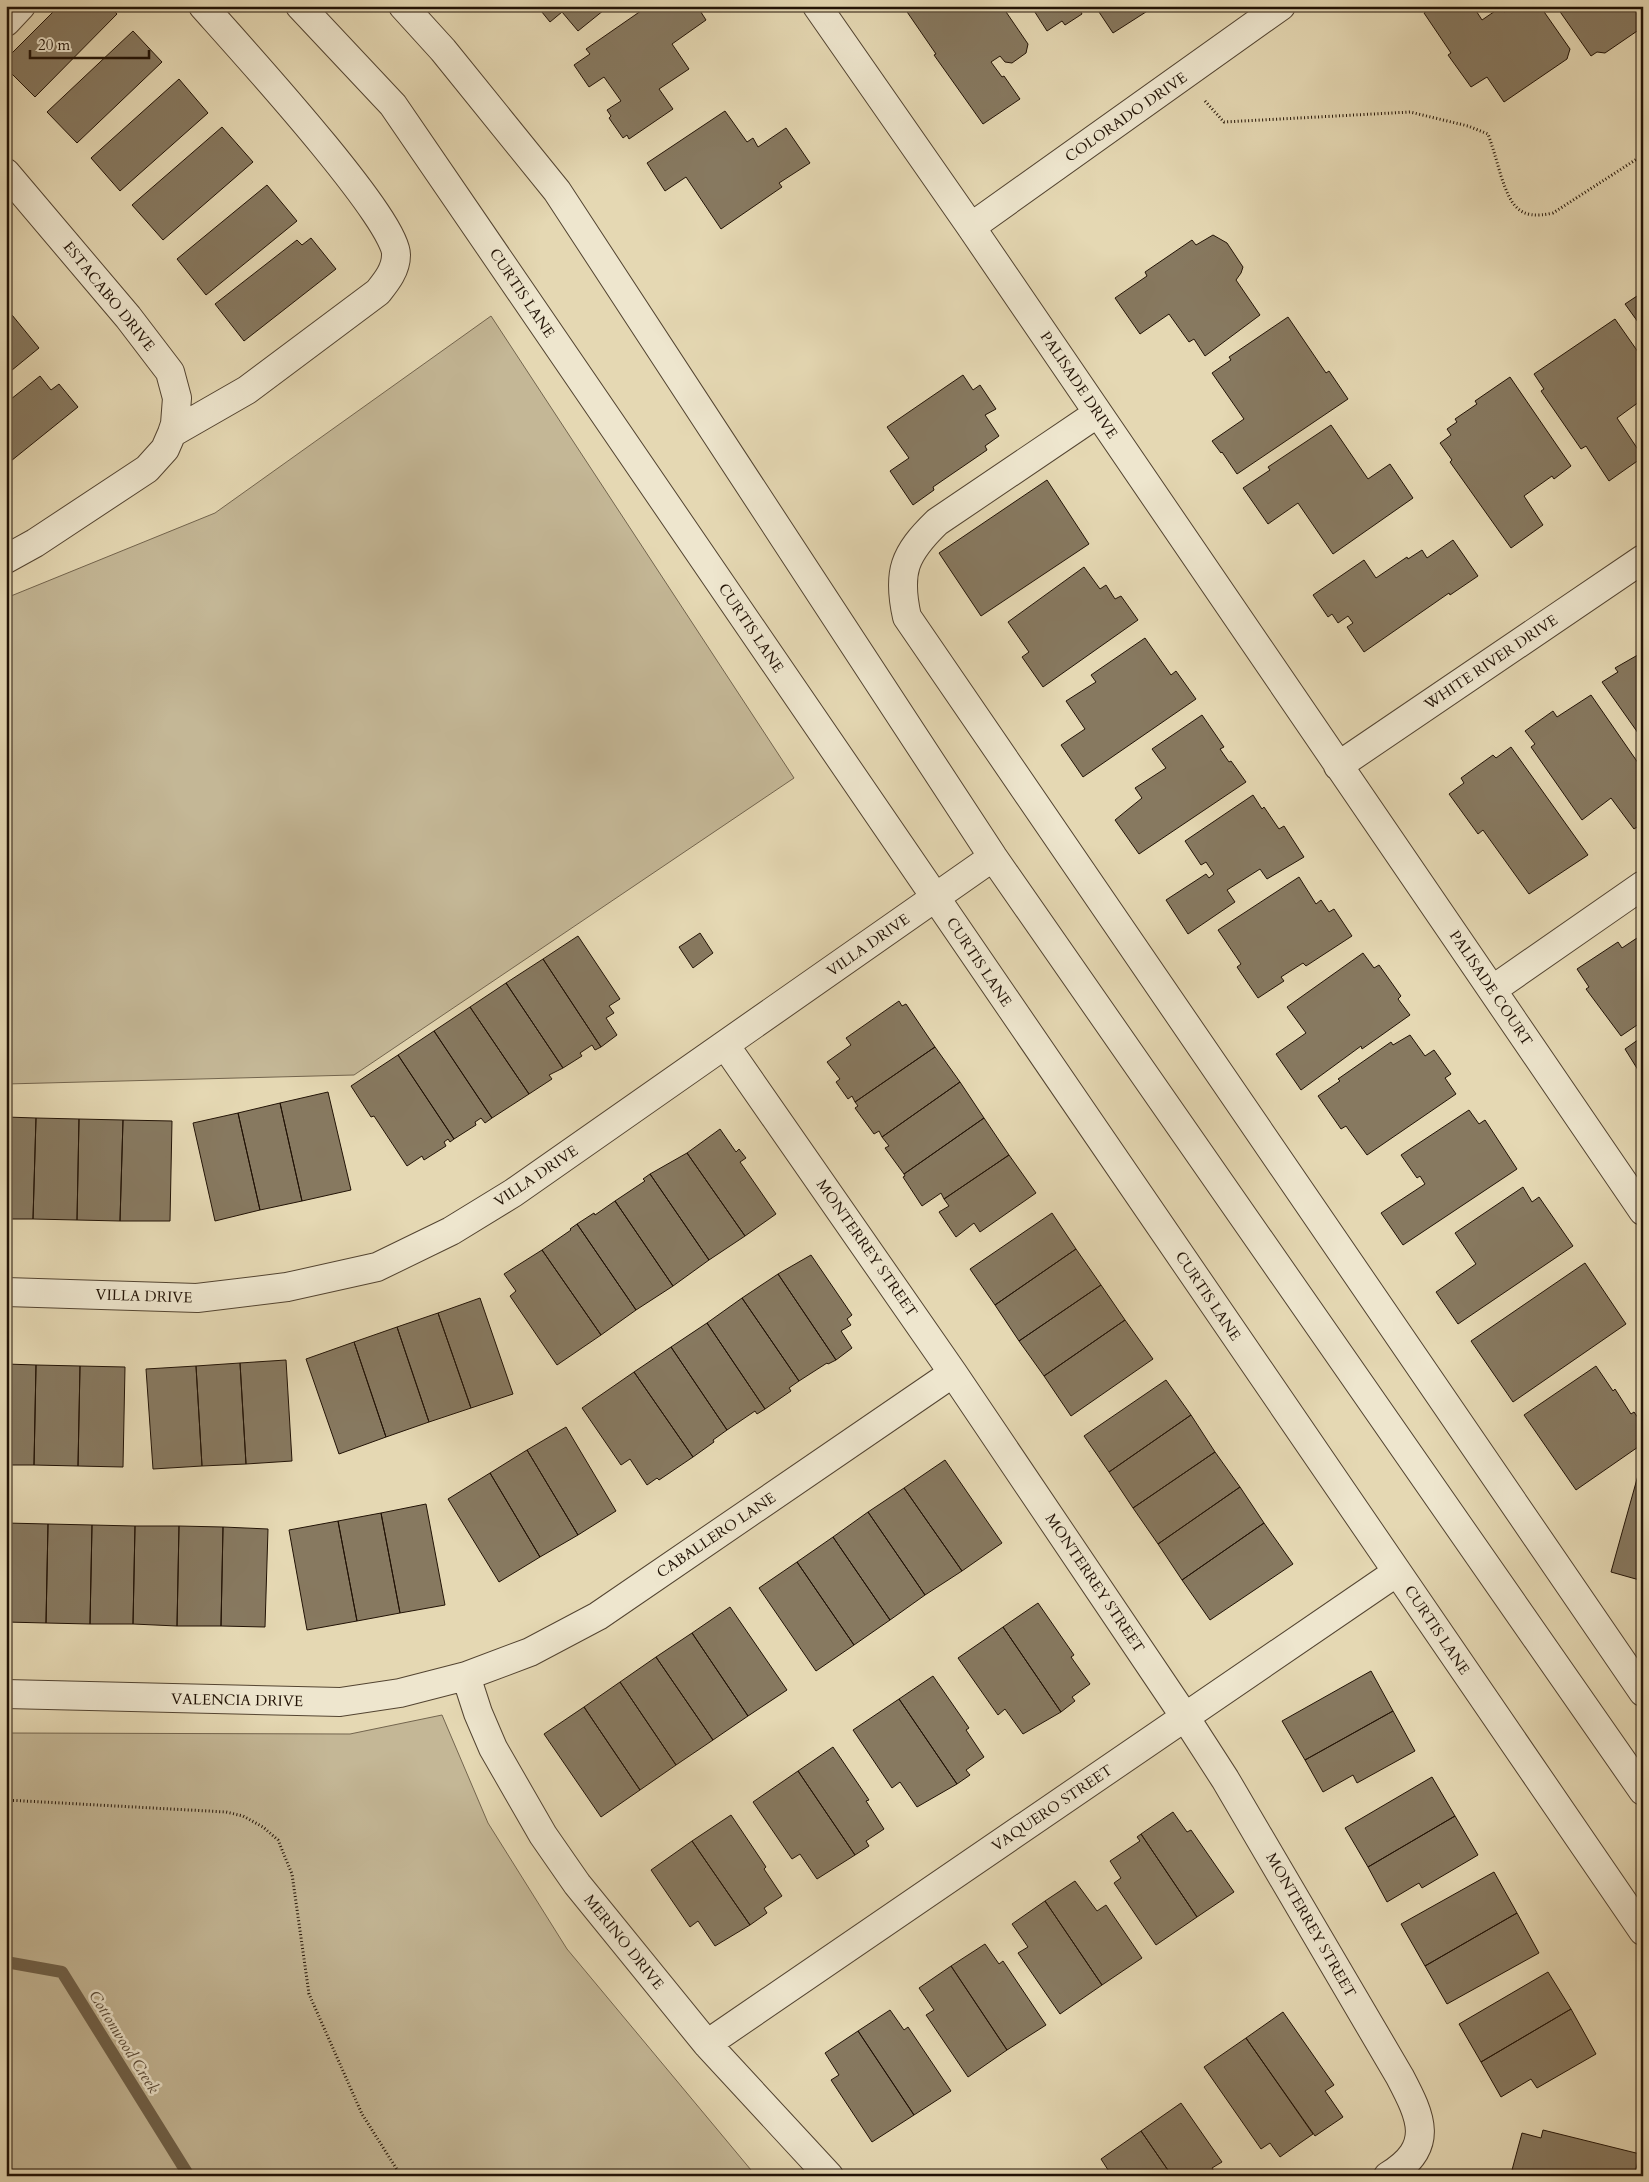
<svg xmlns="http://www.w3.org/2000/svg" width="1649" height="2182" viewBox="0 0 1649 2182" font-family="Cardo,serif">
<rect width="100%" height="100%" fill="#e5d8b3"/>
<filter id="stains"><feTurbulence type="fractalNoise" baseFrequency=".004" numOctaves="4"/><feColorMatrix values="0 0 0 0 .2 0 0 0 0 .09 0 0 0 0 .02 0 0 0 .5 -.17"/></filter>
<radialGradient id="worn" r=".72"><stop offset=".6" stop-color="#630" stop-opacity="0"/><stop offset="1" stop-color="#630" stop-opacity=".3"/></radialGradient>
<path fill="#c4b796" stroke="#73654e" d="M 491,316 L 794,778 L 354,1075 L 6,1084 L 6,598 L 215,513 Z
M 442,1715 L 488,1823 L 567,1949 L 756,2176 L 6,2176 L 6,1733 L 350,1734 Z"/>
<g fill="none" stroke-linecap="round" stroke-linejoin="round">
<path stroke="#6f614a" stroke-width="12" d="M 6,1962 L 62,1972 L 189,2176"/>
</g>
<path fill="#877960" stroke="#221306" d="M 59,6 L 110,6 L 117,14 L 35,97 L 6,68 L 6,59 Z
M 537,6 L 609,6 L 578,31 L 562,12 L 550,22 Z
M 648,6 L 697,6 L 706,20 L 672,44 L 689,69 L 659,89 L 673,109 L 629,139 L 627,135 L 623,138 L 609,118 L 611,116 L 607,110 L 621,101 L 604,77 L 589,87 L 574,65 L 590,54 L 586,49 Z
M 903,6 L 1002,6 L 1028,44 L 1026,53 L 1012,63 L 1005,62 L 1000,56 L 991,62 L 1002,77 L 1004,76 L 1020,99 L 983,124 L 934,55 L 936,54 Z
M 1031,6 L 1086,6 L 1080,10 L 1082,14 L 1065,25 L 1062,21 L 1047,31 Z
M 1095,6 L 1146,6 L 1149,10 L 1113,33 Z
M 1435,6 L 1473,6 L 1482,20 L 1501,7 L 1504,12 L 1513,6 L 1540,6 L 1570,49 L 1567,59 L 1504,102 L 1487,77 L 1471,87 L 1448,55 L 1451,53 L 1424,13 Z
M 1556,6 L 1643,6 L 1643,27 L 1605,53 L 1597,52 L 1591,56 Z
M 133,31 L 162,62 L 77,143 L 47,112 Z
M 179,79 L 208,113 L 120,191 L 91,158 Z
M 725,111 L 747,142 L 753,138 L 758,147 L 786,128 L 810,163 L 779,183 L 782,187 L 721,229 L 686,177 L 665,191 L 647,163 Z
M 222,127 L 253,162 L 163,240 L 132,205 Z
M 267,185 L 297,221 L 206,295 L 177,259 Z
M 1213,235 L 1227,243 L 1243,267 L 1241,273 L 1236,280 L 1260,315 L 1205,356 L 1194,339 L 1189,342 L 1169,314 L 1140,334 L 1115,298 L 1147,276 L 1145,272 L 1192,240 L 1196,245 Z
M 311,238 L 336,269 L 244,341 L 215,304 L 297,240 L 302,245 Z
M 1643,292 L 1643,329 L 1625,304 Z
M 12,315 L 39,348 L 6,375 L 6,320 Z
M 1288,317 L 1326,373 L 1329,371 L 1348,399 L 1237,474 L 1222,452 L 1221,453 L 1212,441 L 1244,419 L 1212,373 L 1231,360 L 1229,357 Z
M 1615,319 L 1643,359 L 1643,399 L 1617,418 L 1643,457 L 1609,481 L 1586,446 L 1581,449 L 1541,391 L 1544,389 L 1534,374 Z
M 963,375 L 973,390 L 980,385 L 996,409 L 985,415 L 999,436 L 985,446 L 987,450 L 933,487 L 934,490 L 913,505 L 890,471 L 909,458 L 887,427 Z
M 40,376 L 51,390 L 59,384 L 78,407 L 6,465 L 6,403 Z
M 1510,377 L 1571,466 L 1554,479 L 1552,476 L 1524,496 L 1543,525 L 1511,548 L 1450,462 L 1452,460 L 1440,443 L 1451,435 L 1447,429 L 1457,422 L 1455,419 L 1477,404 L 1475,401 Z
M 1331,425 L 1368,479 L 1390,464 L 1413,498 L 1333,554 L 1298,503 L 1268,524 L 1243,488 L 1270,470 L 1268,467 Z
M 1047,480 L 1089,544 L 981,616 L 939,553 Z
M 1453,540 L 1478,576 L 1450,595 L 1449,593 L 1364,652 L 1347,627 L 1353,623 L 1348,616 L 1338,623 L 1332,614 L 1328,617 L 1313,595 L 1364,560 L 1376,578 L 1407,557 L 1408,559 L 1422,550 L 1427,558 Z
M 1084,567 L 1100,589 L 1106,585 L 1115,599 L 1121,596 L 1138,620 L 1043,687 L 1022,657 L 1029,652 L 1008,622 Z
M 1145,638 L 1171,675 L 1176,671 L 1196,699 L 1083,777 L 1061,745 L 1085,729 L 1066,701 L 1096,682 L 1091,675 Z
M 1643,652 L 1643,740 L 1602,682 L 1618,672 L 1615,668 Z
M 1591,695 L 1643,770 L 1643,823 L 1634,829 L 1611,798 L 1582,820 L 1531,747 L 1535,744 L 1525,731 L 1553,711 L 1557,717 Z
M 1202,715 L 1224,747 L 1220,749 L 1229,762 L 1231,761 L 1246,782 L 1139,854 L 1115,820 L 1142,798 L 1135,788 L 1166,768 L 1152,749 Z
M 1511,747 L 1588,855 L 1529,894 L 1483,830 L 1478,834 L 1449,794 L 1464,783 L 1461,778 L 1493,755 L 1496,758 Z
M 1253,795 L 1262,809 L 1264,807 L 1279,829 L 1284,826 L 1304,857 L 1267,879 L 1260,869 L 1227,890 L 1235,902 L 1188,934 L 1166,900 L 1206,874 L 1209,878 L 1214,874 L 1206,862 L 1201,865 L 1185,841 Z
M 1299,877 L 1316,904 L 1321,900 L 1329,912 L 1334,909 L 1352,936 L 1306,966 L 1303,963 L 1281,977 L 1284,981 L 1258,998 L 1237,967 L 1241,964 L 1218,930 Z
M 700,933 L 713,953 L 693,968 L 679,947 Z
M 1643,934 L 1643,1021 L 1621,1036 L 1586,989 L 1589,987 L 1577,969 L 1618,942 L 1622,948 Z
M 578,936 L 620,999 L 609,1006 L 614,1013 L 606,1018 L 617,1035 L 601,1047 L 543,959 Z
M 1363,953 L 1374,968 L 1379,965 L 1401,996 L 1398,999 L 1410,1015 L 1362,1049 L 1361,1046 L 1301,1090 L 1276,1054 L 1306,1033 L 1287,1007 Z
M 543,959 L 601,1047 L 595,1050 L 592,1045 L 580,1053 L 582,1056 L 563,1068 L 506,983 Z
M 506,983 L 563,1068 L 549,1075 L 552,1079 L 529,1094 L 470,1007 Z
M 899,1001 L 902,1006 L 906,1004 L 935,1047 L 855,1102 L 852,1096 L 848,1099 L 836,1082 L 840,1079 L 827,1062 L 851,1045 L 846,1038 Z
M 470,1007 L 529,1094 L 492,1118 L 434,1031 Z
M 434,1031 L 492,1118 L 485,1123 L 481,1118 L 475,1122 L 476,1125 L 454,1139 L 398,1055 Z
M 1410,1035 L 1425,1056 L 1434,1050 L 1451,1074 L 1445,1078 L 1456,1094 L 1367,1155 L 1346,1126 L 1341,1129 L 1318,1096 L 1340,1081 L 1338,1079 L 1391,1042 L 1393,1045 Z
M 1642,1037 L 1643,1038 L 1643,1078 L 1625,1049 Z
M 935,1047 L 960,1082 L 882,1137 L 879,1131 L 874,1134 L 855,1108 L 858,1106 L 855,1102 Z
M 398,1055 L 454,1139 L 450,1142 L 448,1139 L 444,1142 L 446,1146 L 424,1160 L 422,1156 L 407,1166 L 374,1116 L 371,1117 L 351,1086 Z
M 960,1082 L 984,1118 L 904,1174 L 885,1148 L 889,1146 L 882,1137 Z
M 328,1092 L 351,1190 L 302,1201 L 280,1103 Z
M 280,1103 L 302,1201 L 260,1210 L 238,1113 Z
M 1469,1110 L 1479,1124 L 1485,1120 L 1517,1169 L 1403,1245 L 1381,1213 L 1425,1184 L 1420,1176 L 1417,1178 L 1401,1155 Z
M 238,1113 L 260,1210 L 215,1221 L 193,1123 Z
M 6,1117 L 36,1118 L 33,1219 L 6,1219 Z
M 36,1118 L 79,1119 L 77,1220 L 33,1219 Z
M 984,1118 L 1009,1155 L 944,1199 L 941,1193 L 922,1206 L 903,1177 L 905,1176 L 904,1174 Z
M 79,1119 L 123,1120 L 120,1221 L 77,1220 Z
M 123,1120 L 172,1121 L 170,1221 L 120,1221 Z
M 720,1129 L 736,1152 L 739,1149 L 746,1158 L 740,1162 L 776,1214 L 745,1236 L 687,1153 Z
M 687,1153 L 745,1236 L 709,1260 L 650,1174 Z
M 1009,1155 L 1036,1193 L 980,1232 L 974,1223 L 956,1237 L 939,1212 L 949,1206 L 944,1199 Z
M 650,1174 L 709,1260 L 673,1286 L 615,1201 L 645,1181 L 643,1179 Z
M 1523,1187 L 1532,1202 L 1539,1197 L 1573,1246 L 1458,1324 L 1436,1292 L 1476,1264 L 1455,1233 Z
M 615,1201 L 673,1286 L 636,1310 L 577,1224 L 594,1213 L 595,1215 Z
M 1052,1213 L 1076,1249 L 995,1305 L 970,1269 Z
M 577,1224 L 636,1310 L 601,1335 L 542,1250 L 571,1230 L 570,1229 Z
M 1076,1249 L 1101,1285 L 1019,1341 L 995,1305 Z
M 542,1250 L 601,1335 L 557,1365 L 510,1296 L 516,1291 L 504,1274 Z
M 811,1255 L 852,1315 L 847,1319 L 851,1325 L 841,1331 L 852,1348 L 836,1360 L 778,1274 Z
M 1585,1263 L 1626,1324 L 1513,1402 L 1471,1341 Z
M 778,1274 L 836,1360 L 828,1364 L 827,1363 L 799,1381 L 742,1298 Z
M 1101,1285 L 1125,1320 L 1044,1376 L 1019,1341 Z
M 480,1298 L 513,1394 L 471,1408 L 438,1313 Z
M 742,1298 L 799,1381 L 789,1388 L 791,1391 L 765,1409 L 707,1323 Z
M 438,1313 L 471,1408 L 429,1422 L 397,1327 Z
M 1125,1320 L 1153,1359 L 1071,1416 L 1044,1376 Z
M 707,1323 L 765,1409 L 757,1414 L 755,1411 L 727,1430 L 671,1347 Z
M 397,1327 L 429,1422 L 386,1437 L 354,1342 Z
M 354,1342 L 386,1437 L 339,1454 L 306,1359 Z
M 671,1347 L 727,1430 L 713,1440 L 714,1442 L 693,1457 L 634,1372 Z
M 286,1360 L 292,1461 L 246,1464 L 240,1363 Z
M 240,1363 L 246,1464 L 202,1466 L 196,1366 Z
M 6,1364 L 36,1365 L 34,1465 L 6,1465 Z
M 36,1365 L 80,1366 L 78,1466 L 34,1465 Z
M 80,1366 L 125,1367 L 123,1467 L 78,1466 Z
M 196,1366 L 202,1466 L 153,1469 L 146,1369 Z
M 1596,1366 L 1613,1391 L 1615,1389 L 1631,1414 L 1634,1412 L 1643,1425 L 1643,1451 L 1641,1452 L 1638,1447 L 1576,1490 L 1524,1415 Z
M 634,1372 L 693,1457 L 659,1480 L 657,1478 L 647,1485 L 630,1459 L 621,1465 L 582,1408 Z
M 1166,1380 L 1191,1415 L 1109,1472 L 1084,1436 Z
M 1191,1415 L 1215,1452 L 1133,1508 L 1109,1472 Z
M 566,1427 L 616,1511 L 578,1535 L 527,1450 Z
M 527,1450 L 578,1535 L 540,1557 L 490,1473 Z
M 1215,1452 L 1240,1487 L 1158,1544 L 1133,1508 Z
M 945,1460 L 1002,1543 L 962,1571 L 904,1488 Z
M 1642,1461 L 1643,1461 L 1643,1581 L 1611,1572 Z
M 490,1473 L 540,1557 L 499,1582 L 448,1499 Z
M 1240,1487 L 1264,1523 L 1182,1580 L 1158,1544 Z
M 904,1488 L 962,1571 L 925,1595 L 868,1512 Z
M 426,1504 L 445,1605 L 400,1613 L 381,1513 Z
M 868,1512 L 925,1595 L 890,1620 L 833,1537 Z
M 381,1513 L 400,1613 L 357,1621 L 338,1521 Z
M 338,1521 L 357,1621 L 307,1630 L 289,1530 Z
M 6,1523 L 48,1524 L 46,1623 L 6,1622 Z
M 1264,1523 L 1293,1564 L 1210,1620 L 1182,1580 Z
M 48,1524 L 92,1525 L 90,1624 L 46,1623 Z
M 92,1525 L 135,1526 L 133,1624 L 90,1624 Z
M 135,1526 L 179,1526 L 177,1626 L 133,1624 Z
M 179,1526 L 223,1527 L 221,1626 L 177,1626 Z
M 223,1527 L 268,1529 L 265,1627 L 221,1626 Z
M 833,1537 L 890,1620 L 854,1645 L 797,1562 Z
M 797,1562 L 854,1645 L 816,1671 L 759,1588 Z
M 1038,1603 L 1074,1655 L 1071,1657 L 1090,1684 L 1072,1697 L 1075,1701 L 1061,1712 L 1003,1627 Z
M 730,1607 L 787,1690 L 748,1716 L 692,1633 Z
M 1003,1627 L 1061,1712 L 1023,1734 L 1005,1709 L 998,1715 L 958,1658 Z
M 692,1633 L 748,1716 L 713,1740 L 656,1657 Z
M 656,1657 L 713,1740 L 676,1765 L 620,1682 Z
M 1371,1671 L 1393,1711 L 1305,1760 L 1282,1721 Z
M 933,1676 L 969,1728 L 966,1730 L 984,1757 L 966,1770 L 970,1775 L 957,1784 L 899,1699 Z
M 620,1682 L 676,1765 L 640,1790 L 584,1707 Z
M 899,1699 L 957,1784 L 917,1807 L 900,1782 L 892,1788 L 853,1730 Z
M 584,1707 L 640,1790 L 601,1817 L 544,1734 Z
M 1393,1711 L 1415,1751 L 1357,1783 L 1353,1775 L 1323,1792 L 1305,1760 Z
M 833,1747 L 869,1800 L 866,1801 L 884,1829 L 866,1841 L 869,1846 L 855,1855 L 798,1771 Z
M 798,1771 L 855,1855 L 817,1879 L 800,1854 L 792,1859 L 753,1802 Z
M 1432,1777 L 1455,1816 L 1368,1867 L 1345,1828 Z
M 1173,1812 L 1187,1832 L 1191,1830 L 1234,1892 L 1197,1917 L 1141,1834 Z
M 731,1815 L 766,1867 L 764,1869 L 782,1896 L 764,1908 L 767,1913 L 750,1925 L 692,1841 Z
M 1455,1816 L 1478,1855 L 1422,1888 L 1419,1883 L 1387,1902 L 1368,1867 Z
M 1141,1834 L 1197,1917 L 1156,1945 L 1114,1883 L 1121,1878 L 1110,1861 L 1140,1841 L 1137,1837 Z
M 692,1841 L 750,1925 L 715,1946 L 698,1921 L 690,1927 L 651,1870 Z
M 1494,1872 L 1517,1913 L 1425,1966 L 1401,1924 Z
M 1075,1881 L 1097,1911 L 1106,1905 L 1142,1958 L 1102,1985 L 1045,1901 Z
M 1045,1901 L 1102,1985 L 1060,2014 L 1018,1953 L 1028,1947 L 1012,1924 Z
M 1517,1913 L 1539,1953 L 1447,2004 L 1425,1966 Z
M 985,1944 L 999,1964 L 1003,1961 L 1046,2025 L 1007,2050 L 951,1966 Z
M 951,1966 L 1007,2050 L 968,2077 L 926,2015 L 934,2010 L 919,1988 Z
M 1548,1972 L 1571,2009 L 1481,2062 L 1459,2024 Z
M 1571,2009 L 1596,2054 L 1537,2088 L 1531,2079 L 1501,2097 L 1481,2062 Z
M 890,2010 L 904,2030 L 908,2027 L 951,2091 L 914,2115 L 858,2031 Z
M 1283,2012 L 1334,2085 L 1325,2091 L 1343,2117 L 1315,2136 L 1246,2038 Z
M 858,2031 L 914,2115 L 872,2142 L 831,2080 L 839,2075 L 825,2053 Z
M 1246,2038 L 1313,2134 L 1280,2157 L 1270,2143 L 1261,2149 L 1204,2067 Z
M 1181,2103 L 1222,2162 L 1212,2168 L 1217,2176 L 1172,2176 L 1141,2131 Z
M 1543,2130 L 1640,2154 L 1634,2176 L 1534,2176 L 1512,2170 L 1522,2133 L 1541,2138 Z
M 1141,2131 L 1172,2176 L 1112,2176 L 1101,2159 Z
M 1512,2170 L 1534,2176 L 1511,2176 Z"/>
<g fill="none" stroke-linecap="round" stroke-linejoin="round">
<defs>
<path id="minor" d="M 300,6 L 393,105 L 1643,1931
M 403,6 L 443,50 L 557,191 L 993,857 L 1643,1791
M 817,6 L 971,227 L 1643,1211
M 6,22 L 21,6
M 6,173 L 128,317 L 170,372 L 177,398 L 175,424 L 172,433 L 165,449 L 147,469 L 35,543 L 6,559
M 971,227 L 1281,6
M 1098,413 L 937,522 C 904,554 897,572 907,617 L 1643,1692
M 172,433 L 247,390 L 378,292 C 386,282 396,270 396,255 C 398,220 234,41 203,6
M 1338,766 L 1643,559
M 1492,990 L 1643,885
M 725,1045 L 953,1373 L 1185,1717 L 1225,1779 L 1400,2077 C 1421,2117 1436,2147 1388,2176
M 6,1292 L 197,1298 L 287,1287 L 377,1267 L 451,1231 L 513,1193 L 993,857
M 466,1676 L 478,1713 L 493,1748 L 543,1835 L 577,1884 L 707,2044 L 829,2176
M 6,1694 L 340,1702 L 400,1693 L 466,1676 L 530,1652 L 598,1616 L 953,1373
M 707,2044 L 1397,1572"/>
</defs>
<use href="#minor" stroke="#534431" stroke-width="30"/>
<path stroke="#221306" stroke-width="3" stroke-dasharray="1 2.5" stroke-linecap="butt" d="M 1205,101 L 1224,122 L 1410,112 L 1468,126 L 1488,134 C 1493,148 1497,162 1501,176 C 1511,205 1518,221 1553,213 L 1643,155
M 6,1800 L 226,1812 L 243,1816 L 263,1827 L 278,1840 L 292,1874 L 309,1994 L 362,2114 L 401,2176"/>
<use href="#minor" stroke="#eee6ce" stroke-width="28"/>
</g>
<g text-anchor="middle" dominant-baseline="central" stroke-width="5" stroke-linejoin="round" paint-order="stroke">
<g font-size="15" fill="#221306" stroke="#eee6ce">
<text transform="translate(1126 117) rotate(-35)">COLORADO DRIVE</text>
<text transform="translate(522 293) rotate(56)">CURTIS LANE</text>
<text transform="translate(109 296) rotate(51)">ESTACABO DRIVE</text>
<text transform="translate(1079 385) rotate(56)">PALISADE DRIVE</text>
<text transform="translate(751 628) rotate(56)">CURTIS LANE</text>
<text transform="translate(1491 662) rotate(-34)">WHITE RIVER DRIVE</text>
<text transform="translate(868 945) rotate(-35)">VILLA DRIVE</text>
<text transform="translate(979 962) rotate(56)">CURTIS LANE</text>
<text transform="translate(1491 988) rotate(56)">PALISADE COURT</text>
<text transform="translate(536 1176) rotate(-34)">VILLA DRIVE</text>
<text transform="translate(867 1248) rotate(55)">MONTERREY STREET</text>
<text transform="translate(144 1296) rotate(2)">VILLA DRIVE</text>
<text transform="translate(1208 1296) rotate(56)">CURTIS LANE</text>
<text transform="translate(716 1535) rotate(-34)">CABALLERO LANE</text>
<text transform="translate(1095 1583) rotate(56)">MONTERREY STREET</text>
<text transform="translate(1437 1630) rotate(56)">CURTIS LANE</text>
<text transform="translate(237 1700) rotate(1)">VALENCIA DRIVE</text>
<text transform="translate(1052 1808) rotate(-34)">VAQUERO STREET</text>
<text transform="translate(1311 1925) rotate(60)">MONTERREY STREET</text>
<text transform="translate(624 1942) rotate(51)">MERINO DRIVE</text>
</g>
<g font-size="16" font-style="italic" fill="#564734" stroke="#eee6ce">
<text transform="translate(124 2042) rotate(58)">Cottonwood Creek</text>
</g>
</g>
<rect width="1649" height="2182" fill="none" stroke="#e5d8b3" stroke-width="25"/>
<rect x="8" y="8" width="1634" height="2167" fill="none" stroke="#221306" stroke-width="2.5"/>
<rect x="12" y="12" width="1624" height="2157" fill="none" stroke="#221306"/>
<path d="M30 50v8h119v-8" fill="none" stroke="#221306" stroke-width="2.5"/>
<text x="38" y="50" font-size="15" fill="#221306" stroke="#eee6ce" stroke-width="4" paint-order="stroke">20 m</text>
<rect width="100%" height="100%" filter="url(#stains)"/>
<rect width="100%" height="100%" fill="url(#worn)"/>
</svg>
